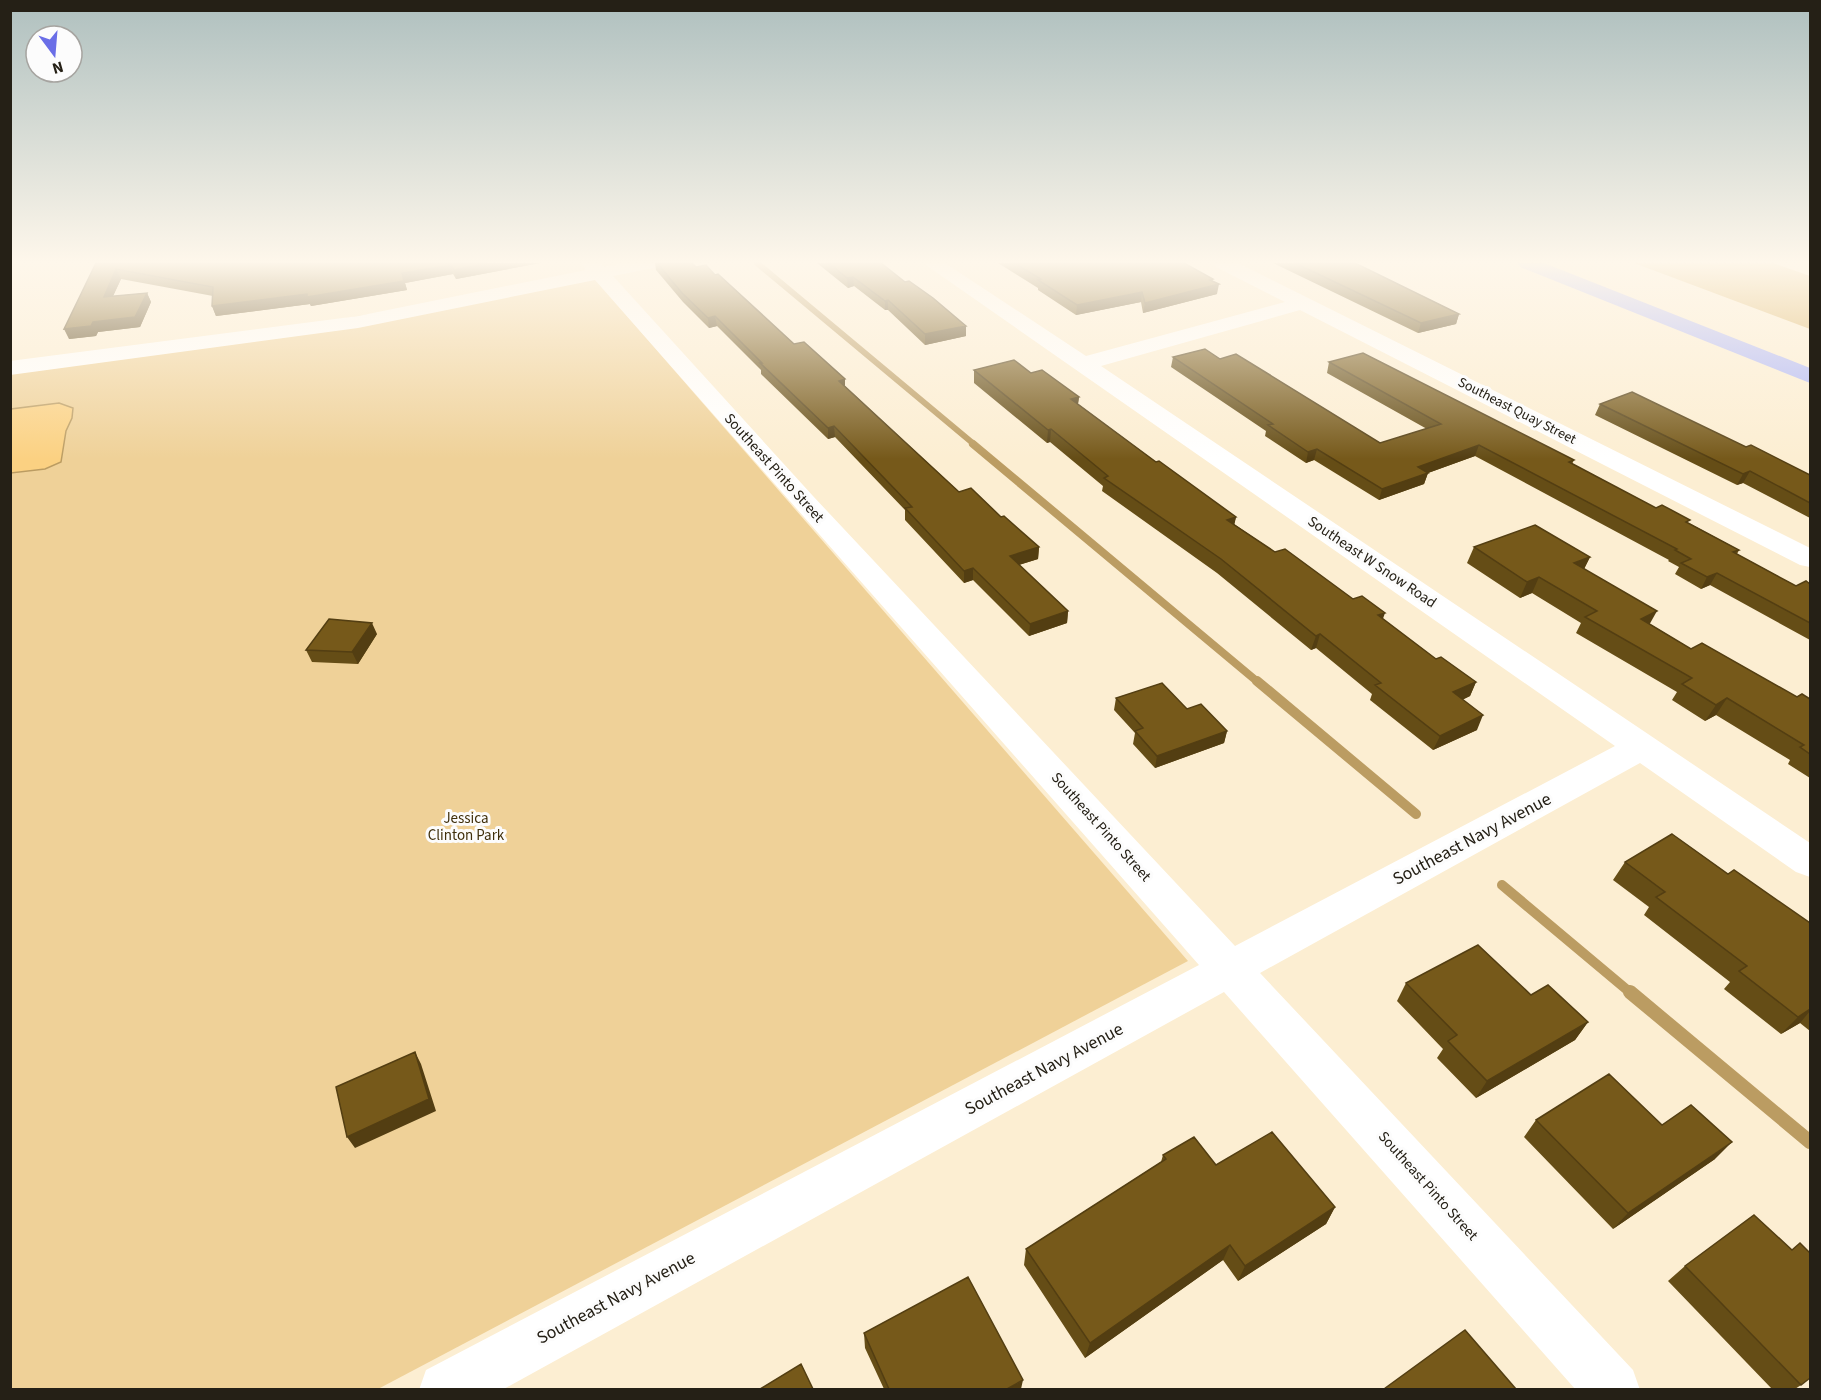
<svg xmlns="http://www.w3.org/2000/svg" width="1821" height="1400" viewBox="0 0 1821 1400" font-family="'Source Sans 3',sans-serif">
<rect width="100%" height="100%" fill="#fceed2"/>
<path fill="#efd198" d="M 594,278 L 1188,961 L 378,1389 L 11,1389 L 11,372 Z"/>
<path fill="#dab262" d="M 1634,263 L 1773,263 L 1810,276 L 1810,329 Z"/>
<path fill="#fbd182" stroke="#bb9c62" stroke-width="1.5" d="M 59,403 L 73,408 L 72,418 L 66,431 L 61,462 L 45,469 L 11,473 L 11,409 Z"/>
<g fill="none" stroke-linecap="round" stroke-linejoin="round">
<path stroke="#bb9c62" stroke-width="6" d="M 757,263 L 975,445"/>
<path stroke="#bb9c62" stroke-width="8" d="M 973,444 L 1259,683"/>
<path stroke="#bb9c62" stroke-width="10" d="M 1257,681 L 1416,814
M 1502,885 L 1632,994"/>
<path stroke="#bb9c62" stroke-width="14" d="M 1630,992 L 1810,1142"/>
<path fill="#fff" fill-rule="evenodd" d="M 581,263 L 601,263 L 604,267 L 622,263 L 660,263 L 658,267 L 613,276 L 813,496 L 1235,946 L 1615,746 L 923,263 L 945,263 L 1086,356 L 1285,302 L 1216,267 L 1214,263 L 1238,263 L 1810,548 L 1810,567 L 1800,565 L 1300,310 L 1101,366 L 1810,843 L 1810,877 L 1796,872 L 1640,763 L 1260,973 L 1633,1370 L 1640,1390 L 1576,1390 L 1224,992 L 502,1390 L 419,1390 L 426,1370 L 1199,965 L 595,280 L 358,328 L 10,375 L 10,361 L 358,316 L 586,270 Z"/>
<path fill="#aeb6f8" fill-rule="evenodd" d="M 1518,263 L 1544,263 L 1810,368 L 1810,383 L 1520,267 Z"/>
</g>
<path fill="#654d16" d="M 96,263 L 540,263 L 456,279 L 453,274 L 405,283 L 407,290 L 311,306 L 310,304 L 216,316 L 212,306 L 213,296 L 121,279 L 113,296 L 147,293 L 151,302 L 140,327 L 98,332 L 96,336 L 69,339 Z
M 655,263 L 692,263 L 696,267 L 715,275 L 794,344 L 845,379 L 845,386 L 959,492 L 1001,517 L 1039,547 L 1038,559 L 1019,565 L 1068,611 L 1067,623 L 1029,636 L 973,580 L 964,583 L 905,520 L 905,510 L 835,437 L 828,439 L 761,374 L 761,370 L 717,326 L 709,328 L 683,302 L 656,270 Z
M 817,263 L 881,263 L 966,336 L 925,345 L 888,310 L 885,310 L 854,286 L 848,288 Z
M 998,263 L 1184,263 L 1212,281 L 1217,294 L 1143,313 L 1141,302 L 1076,315 L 1038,290 L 1038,288 Z
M 1273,263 L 1355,263 L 1459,314 L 1456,324 L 1418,333 Z
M 1173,357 L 1220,359 L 1380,443 L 1427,429 L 1327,373 L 1329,362 L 1574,460 L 1572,464 L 1656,508 L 1689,523 L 1739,550 L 1737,554 L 1796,586 L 1810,584 L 1810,640 L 1710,585 L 1701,589 L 1675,574 L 1679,567 L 1668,561 L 1669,560 L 1475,456 L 1428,473 L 1424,484 L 1379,500 L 1314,460 L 1306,463 L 1265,436 L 1266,431 L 1171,367 Z
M 974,370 L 1079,397 L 1078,404 L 1156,462 L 1236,517 L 1234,524 L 1275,552 L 1353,599 L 1383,619 L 1436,659 L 1476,682 L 1470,696 L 1462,700 L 1477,730 L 1433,750 L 1370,700 L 1372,694 L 1316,648 L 1311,650 L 1217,573 L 1102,491 L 1103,486 L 1050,442 L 1047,443 L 974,383 Z
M 1600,404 L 1746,447 L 1810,475 L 1810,518 L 1743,483 L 1737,485 L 1595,415 Z
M 1474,547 L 1590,557 L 1584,569 L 1650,624 L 1691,649 L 1797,697 L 1810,699 L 1810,778 L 1788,764 L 1790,760 L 1716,715 L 1705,721 L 1672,700 L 1677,692 L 1576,633 L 1581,623 L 1532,593 L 1520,598 L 1467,563 Z
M 377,634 L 358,664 L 312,662 L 306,650 Z
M 1116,698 L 1187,709 L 1227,731 L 1224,743 L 1155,768 L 1133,744 L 1135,733 L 1114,710 Z
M 1625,862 L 1728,874 L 1810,923 L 1810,1031 L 1800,1023 L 1781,1034 L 1724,989 L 1730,982 L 1644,915 L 1649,907 L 1613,880 Z
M 1406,983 L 1531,995 L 1588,1022 L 1575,1040 L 1476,1098 L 1437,1058 L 1443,1049 L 1397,1001 Z
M 1536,1120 L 1662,1125 L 1715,1159 L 1613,1229 L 1524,1137 Z
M 1163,1155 L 1216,1165 L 1335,1207 L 1326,1224 L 1238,1281 L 1223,1260 L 1085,1358 L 1024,1265 L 1026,1249 L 1161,1162 Z
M 1685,1266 L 1801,1385 L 1795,1389 L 1772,1389 L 1668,1281 Z
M 864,1333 L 1021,1389 L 884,1389 L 865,1348 Z"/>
<path fill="#533e12" d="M 488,263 L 540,263 L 456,279 L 454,270 Z
M 451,265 L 453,274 L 405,283 L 407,290 L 311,306 L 310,304 L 216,316 L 212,306 Z
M 116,269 L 121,279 L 108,307 L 104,297 Z
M 853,277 L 854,286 L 848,288 L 847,278 Z
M 1213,279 L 1211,286 L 1219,284 L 1217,294 L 1143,313 L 1145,303 Z
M 1142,292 L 1141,302 L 1076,315 L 1077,305 Z
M 147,293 L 151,302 L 140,327 L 98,332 L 96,336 L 69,339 L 64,329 L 93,322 Z
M 888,300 L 888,310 L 885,310 L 885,301 Z
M 1459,314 L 1456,324 L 1418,333 L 1421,323 Z
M 715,316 L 717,326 L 709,328 L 708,318 Z
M 966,326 L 966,336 L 925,345 L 925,334 Z
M 845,379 L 845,390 L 839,381 Z
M 1079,397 L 1077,410 L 1071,399 Z
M 834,426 L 835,437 L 828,439 L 828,428 Z
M 1051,429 L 1050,442 L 1047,443 L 1048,430 Z
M 1479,445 L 1475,456 L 1428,473 L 1424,484 L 1379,500 L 1382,489 L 1418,467 Z
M 1317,449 L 1314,460 L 1306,463 L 1308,452 Z
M 1750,471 L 1743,483 L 1737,485 L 1743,474 Z
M 1236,517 L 1233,531 L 1227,520 Z
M 1039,547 L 1038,559 L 1009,568 L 1010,556 Z
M 1590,557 L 1582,573 L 1574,563 Z
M 973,568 L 973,580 L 964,583 L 964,571 Z
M 1717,573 L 1710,585 L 1701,589 L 1707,577 Z
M 1539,577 L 1532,593 L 1520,598 L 1527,582 Z
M 1068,611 L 1067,623 L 1029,636 L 1030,624 Z
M 1657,611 L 1648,627 L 1641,619 Z
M 1385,613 L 1380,627 L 1378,615 Z
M 372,623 L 377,634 L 358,664 L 352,652 Z
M 1320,634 L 1316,648 L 1311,650 L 1316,636 Z
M 1476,682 L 1470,696 L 1447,707 L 1453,692 Z
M 1727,698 L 1716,715 L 1705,721 L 1716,705 Z
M 1483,715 L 1477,730 L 1433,750 L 1440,736 Z
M 1227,731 L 1224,743 L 1155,768 L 1157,756 Z
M 1810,1009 L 1810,1011 L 1800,1023 L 1781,1034 L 1798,1017 Z
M 1588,1022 L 1575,1040 L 1476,1098 L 1487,1081 Z
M 415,1052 L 421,1064 L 436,1111 L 355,1148 L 347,1137 Z
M 1732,1142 L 1715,1159 L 1613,1229 L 1628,1213 Z
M 1335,1207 L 1326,1224 L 1238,1281 L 1245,1266 Z
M 1230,1245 L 1223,1260 L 1085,1358 L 1090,1343 Z
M 1023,1380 L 1021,1389 L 1007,1389 Z"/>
<path fill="#76591a" stroke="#533e12" stroke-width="1.5" d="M 96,263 L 488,263 L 454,270 L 451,265 L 402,273 L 404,281 L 307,297 L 307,294 L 212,306 L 213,287 L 116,269 L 104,297 L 147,293 L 135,317 L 93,322 L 91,326 L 64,329 Z
M 657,263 L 692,263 L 696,267 L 706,265 L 715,275 L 718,274 L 794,344 L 804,342 L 845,379 L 839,381 L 959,492 L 971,488 L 1001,517 L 1004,516 L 1039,547 L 1010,556 L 1068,611 L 1030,624 L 973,568 L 964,571 L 905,508 L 912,507 L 834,426 L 828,428 L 760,363 L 762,363 L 715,316 L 708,318 L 682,293 Z
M 829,263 L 881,263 L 905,282 L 909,281 L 933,298 L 966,326 L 925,334 L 888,300 L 885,301 L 853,277 L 847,278 Z
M 1014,263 L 1184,263 L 1213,279 L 1210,280 L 1219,284 L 1145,303 L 1142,292 L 1077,305 L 1038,280 L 1041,279 Z
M 1295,263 L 1355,263 L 1459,314 L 1421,323 Z
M 1205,349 L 1220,359 L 1236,354 L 1380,443 L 1441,424 L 1329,362 L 1363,353 L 1574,460 L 1569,462 L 1656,508 L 1662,505 L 1690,520 L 1686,522 L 1739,550 L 1733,552 L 1796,586 L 1806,581 L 1810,584 L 1810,623 L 1717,573 L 1707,577 L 1681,563 L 1691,559 L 1675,550 L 1677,549 L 1479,445 L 1418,467 L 1428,473 L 1382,489 L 1317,449 L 1308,452 L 1268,425 L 1273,424 L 1173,357 Z
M 1014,360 L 1031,373 L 1042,370 L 1079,397 L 1071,399 L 1156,462 L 1159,461 L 1236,517 L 1227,520 L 1275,552 L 1285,549 L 1353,599 L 1362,596 L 1385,613 L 1378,615 L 1436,659 L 1441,657 L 1476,682 L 1453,692 L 1483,715 L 1440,736 L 1375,685 L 1381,683 L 1320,634 L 1316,636 L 1221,559 L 1104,478 L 1108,476 L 1051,429 L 1048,430 L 974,370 Z
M 1632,392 L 1746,447 L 1751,445 L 1810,475 L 1810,503 L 1750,471 L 1743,474 L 1600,404 Z
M 1535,525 L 1590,557 L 1574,563 L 1657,611 L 1641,619 L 1691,649 L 1702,643 L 1797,697 L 1802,694 L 1810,699 L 1810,754 L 1800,747 L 1804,745 L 1727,698 L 1716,705 L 1682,684 L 1692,678 L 1585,617 L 1597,611 L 1539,577 L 1527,582 L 1474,547 Z
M 329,619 L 372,623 L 352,652 L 306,650 Z
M 1162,683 L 1187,709 L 1201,704 L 1227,731 L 1157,756 L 1135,731 L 1143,728 L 1116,698 Z
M 1672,834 L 1728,874 L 1734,870 L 1810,923 L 1810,1009 L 1798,1017 L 1739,971 L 1747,966 L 1656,897 L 1665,892 L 1625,862 Z
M 1478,945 L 1531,995 L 1548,985 L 1588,1022 L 1487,1081 L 1448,1041 L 1457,1035 L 1406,983 Z
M 415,1052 L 429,1099 L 347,1137 L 336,1087 Z
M 1609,1074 L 1662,1125 L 1691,1105 L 1732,1142 L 1628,1213 L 1536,1120 Z
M 1272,1132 L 1335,1207 L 1245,1266 L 1230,1245 L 1090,1343 L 1026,1249 L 1166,1159 L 1163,1155 L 1194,1137 L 1216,1165 Z
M 1754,1215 L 1792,1250 L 1800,1243 L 1810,1253 L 1810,1378 L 1801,1385 L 1685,1266 Z
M 968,1277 L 1023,1380 L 1007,1389 L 889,1389 L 864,1333 Z
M 1465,1330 L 1516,1389 L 1384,1389 Z
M 801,1364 L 813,1389 L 760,1389 Z"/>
<linearGradient id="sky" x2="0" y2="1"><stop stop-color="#afc0bf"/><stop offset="0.57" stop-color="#fef7eb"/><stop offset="1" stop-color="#fef7eb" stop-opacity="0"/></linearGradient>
<rect width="1821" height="459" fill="url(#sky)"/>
<g text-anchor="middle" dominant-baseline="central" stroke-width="6" stroke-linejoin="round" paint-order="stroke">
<g font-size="14" fill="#252016" stroke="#fcfcfc">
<text transform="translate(1517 411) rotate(27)">Southeast Quay Street</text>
</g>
<g font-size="15" fill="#252016" stroke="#fcfcfc">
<text transform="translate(774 468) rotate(48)">Southeast Pinto Street</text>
<text transform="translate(1372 562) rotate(34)">Southeast W Snow Road</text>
<text transform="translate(1101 827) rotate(48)">Southeast Pinto Street</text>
<text transform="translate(1428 1186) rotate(48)">Southeast Pinto Street</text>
</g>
<g font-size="15" fill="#3f2f0b" stroke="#fcfcfc">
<text x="466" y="818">Jessica<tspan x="466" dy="17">Clinton Park</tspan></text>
</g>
<g font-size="18" fill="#252016" stroke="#fcfcfc">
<text transform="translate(1472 839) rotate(-28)">Southeast Navy Avenue</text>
<text transform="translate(1044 1069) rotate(-28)">Southeast Navy Avenue</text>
<text transform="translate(616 1298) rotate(-28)">Southeast Navy Avenue</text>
</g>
</g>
<rect width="1821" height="1400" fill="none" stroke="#252016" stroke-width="24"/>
<g transform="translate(54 54) rotate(164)"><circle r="28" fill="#fcfcfc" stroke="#a6a4a0" stroke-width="1.5"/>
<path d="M0-4.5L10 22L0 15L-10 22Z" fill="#6a6ee7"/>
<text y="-9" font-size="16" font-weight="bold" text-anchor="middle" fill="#252016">N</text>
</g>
</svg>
